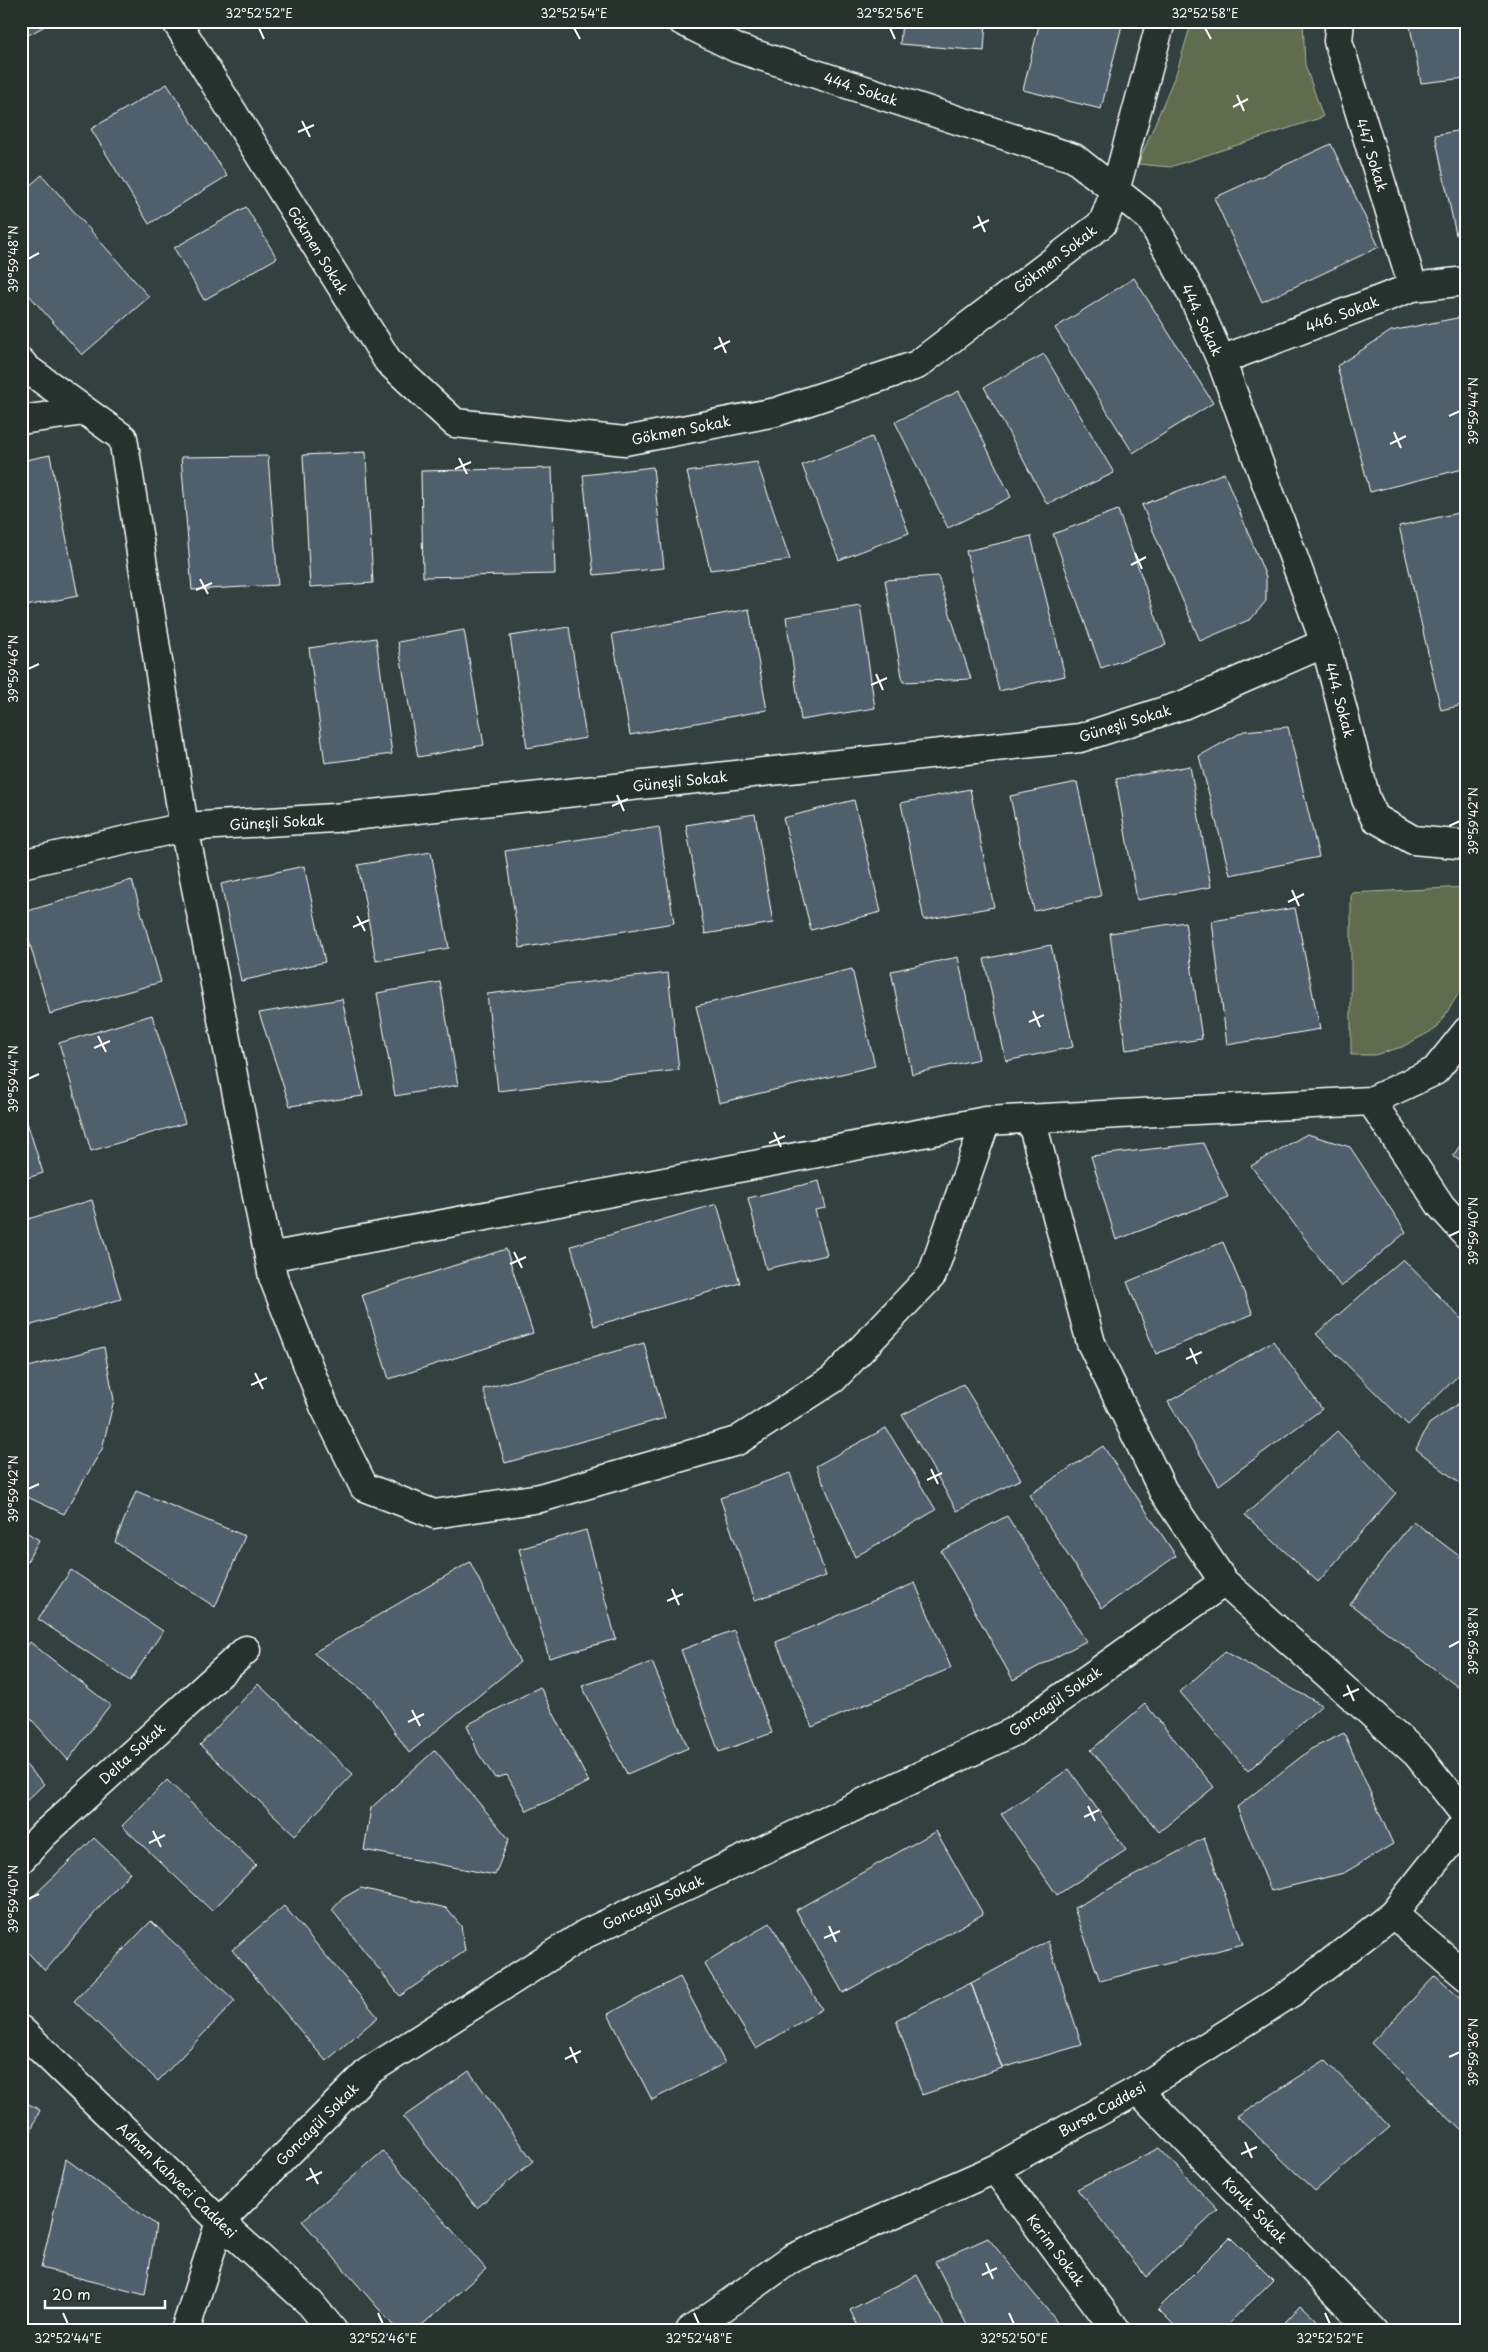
<svg xmlns="http://www.w3.org/2000/svg" width="1488" height="2352" viewBox="0 0 1488 2352" font-family="'Playpen Sans',sans-serif">
<rect width="100%" height="100%" fill="#324040"/>
<filter id="ink" filterUnits="userSpaceOnUse"><feTurbulence type="fractalNoise" baseFrequency=".02" numOctaves="2"/><feDisplacementMap in="SourceGraphic" scale="10" xChannelSelector="R" yChannelSelector="G"/><feConvolveMatrix kernelMatrix="1 2 1 2 8 2 1 2 1" color-interpolation-filters="sRGB"/></filter>
<g filter="url(#ink)">
<path fill="#5e6c4e" stroke="#aeb6a6" d="M 1192,21 L 1303,21 L 1305,65 L 1323,117 L 1170,167 L 1138,164 L 1177,71 Z
M 1467,887 L 1467,980 L 1437,1028 L 1402,1047 L 1375,1055 L 1351,1055 L 1351,893 Z"/>
<path fill="#4f606c" stroke="#fff" d="M 21,21 L 54,21 L 21,39 Z
M 902,21 L 986,21 L 984,51 L 900,44 Z
M 1040,21 L 1123,21 L 1101,109 L 1023,90 Z
M 1409,21 L 1467,21 L 1467,78 L 1421,83 Z
M 167,84 L 227,176 L 149,224 L 91,129 Z
M 1467,129 L 1467,233 L 1456,235 L 1435,135 Z
M 1331,144 L 1379,247 L 1262,302 L 1214,198 Z
M 42,175 L 149,297 L 82,355 L 21,286 L 21,193 Z
M 246,207 L 277,258 L 204,300 L 174,248 Z
M 1134,278 L 1213,403 L 1133,453 L 1055,328 Z
M 1462,317 L 1467,342 L 1467,468 L 1370,492 L 1337,366 L 1391,331 Z
M 1044,354 L 1114,473 L 1047,504 L 984,387 Z
M 959,391 L 1011,497 L 948,528 L 895,422 Z
M 872,437 L 909,533 L 839,560 L 802,465 Z
M 366,452 L 373,583 L 310,587 L 303,455 Z
M 50,455 L 78,596 L 21,607 L 21,461 Z
M 268,456 L 278,585 L 192,590 L 181,457 Z
M 757,462 L 790,560 L 710,570 L 687,472 Z
M 653,467 L 664,568 L 594,575 L 583,475 Z
M 552,468 L 555,574 L 423,577 L 421,471 Z
M 1224,473 L 1266,577 L 1266,601 L 1251,619 L 1200,641 L 1142,505 Z
M 1118,510 L 1166,645 L 1101,668 L 1053,534 Z
M 1467,511 L 1467,704 L 1441,710 L 1399,526 Z
M 1031,536 L 1065,676 L 999,691 L 966,551 Z
M 938,576 L 971,679 L 903,682 L 885,580 Z
M 860,605 L 875,708 L 801,720 L 786,617 Z
M 749,609 L 767,710 L 630,735 L 612,634 Z
M 569,627 L 586,738 L 527,748 L 510,636 Z
M 464,630 L 484,745 L 418,757 L 398,642 Z
M 376,638 L 392,754 L 325,763 L 309,648 Z
M 1288,727 L 1319,857 L 1230,875 L 1199,756 L 1244,731 Z
M 1190,766 L 1211,887 L 1137,900 L 1116,779 Z
M 1077,782 L 1101,896 L 1034,911 L 1010,796 Z
M 970,789 L 994,907 L 924,920 L 901,803 Z
M 854,800 L 881,912 L 811,930 L 783,818 Z
M 755,814 L 773,923 L 705,934 L 686,825 Z
M 659,827 L 674,923 L 520,948 L 505,851 Z
M 431,852 L 449,948 L 376,961 L 358,865 Z
M 304,866 L 325,962 L 241,981 L 221,884 Z
M 132,880 L 161,982 L 50,1014 L 21,913 Z
M 1295,908 L 1320,1029 L 1227,1045 L 1212,921 Z
M 1185,922 L 1202,1039 L 1126,1050 L 1110,933 Z
M 1051,945 L 1073,1047 L 1006,1061 L 984,959 Z
M 958,957 L 979,1059 L 912,1074 L 891,971 Z
M 852,969 L 875,1066 L 719,1103 L 696,1006 Z
M 668,973 L 679,1070 L 498,1091 L 487,994 Z
M 440,982 L 458,1085 L 395,1096 L 377,993 Z
M 342,999 L 363,1096 L 290,1106 L 259,1013 Z
M 152,1015 L 185,1123 L 91,1151 L 59,1043 Z
M 21,1103 L 43,1173 L 21,1180 Z
M 1307,1134 L 1350,1147 L 1406,1232 L 1341,1287 L 1251,1166 Z
M 1467,1135 L 1467,1166 L 1453,1156 Z
M 1203,1143 L 1228,1197 L 1116,1240 L 1091,1156 Z
M 819,1181 L 826,1208 L 815,1210 L 827,1255 L 766,1269 L 748,1198 Z
M 92,1200 L 121,1299 L 21,1328 L 21,1221 Z
M 717,1204 L 740,1283 L 594,1326 L 571,1246 Z
M 1223,1242 L 1253,1314 L 1156,1354 L 1127,1282 Z
M 506,1249 L 533,1333 L 389,1379 L 362,1295 Z
M 1403,1259 L 1467,1325 L 1467,1367 L 1408,1425 L 1316,1334 Z
M 1273,1341 L 1322,1409 L 1219,1485 L 1168,1402 Z
M 644,1343 L 665,1418 L 505,1463 L 483,1389 Z
M 104,1347 L 114,1400 L 102,1449 L 64,1514 L 21,1494 L 21,1369 Z
M 963,1384 L 1021,1479 L 957,1511 L 902,1415 Z
M 1465,1399 L 1467,1400 L 1467,1489 L 1416,1449 L 1429,1424 Z
M 886,1428 L 936,1510 L 855,1557 L 816,1466 Z
M 1337,1431 L 1396,1493 L 1318,1582 L 1245,1515 Z
M 1103,1446 L 1176,1556 L 1102,1608 L 1029,1495 Z
M 790,1473 L 826,1576 L 755,1600 L 720,1498 Z
M 136,1491 L 245,1536 L 215,1607 L 115,1542 Z
M 1007,1516 L 1086,1641 L 1013,1680 L 941,1551 Z
M 1413,1521 L 1467,1562 L 1467,1694 L 1350,1604 Z
M 21,1529 L 39,1540 L 21,1572 Z
M 586,1530 L 616,1639 L 549,1658 L 519,1549 Z
M 470,1562 L 520,1662 L 409,1753 L 372,1698 L 313,1653 Z
M 71,1570 L 163,1631 L 130,1681 L 38,1619 Z
M 915,1583 L 951,1668 L 812,1727 L 776,1642 Z
M 734,1630 L 772,1733 L 719,1752 L 681,1650 Z
M 30,1642 L 110,1705 L 68,1760 L 21,1708 L 21,1655 Z
M 1225,1652 L 1322,1705 L 1248,1771 L 1180,1692 Z
M 652,1662 L 688,1748 L 627,1774 L 582,1686 Z
M 258,1684 L 353,1774 L 295,1835 L 200,1745 Z
M 540,1687 L 589,1782 L 527,1811 L 507,1775 L 495,1778 L 478,1753 L 467,1725 Z
M 1145,1704 L 1214,1787 L 1159,1832 L 1091,1750 Z
M 1344,1733 L 1393,1844 L 1344,1873 L 1271,1891 L 1237,1807 L 1311,1749 Z
M 435,1750 L 509,1839 L 495,1875 L 364,1850 L 371,1808 Z
M 21,1760 L 44,1784 L 21,1806 Z
M 1069,1769 L 1126,1850 L 1057,1895 L 1001,1814 Z
M 167,1780 L 256,1865 L 212,1911 L 122,1826 Z
M 936,1831 L 983,1914 L 843,1993 L 796,1910 Z
M 94,1838 L 130,1872 L 45,1971 L 21,1945 L 21,1908 Z
M 1204,1838 L 1243,1944 L 1100,1981 L 1074,1908 Z
M 361,1888 L 446,1908 L 461,1926 L 465,1951 L 400,1996 L 332,1910 L 343,1898 Z
M 284,1906 L 378,2017 L 326,2061 L 232,1950 Z
M 151,1921 L 235,2001 L 158,2081 L 74,2001 Z
M 770,1923 L 822,2009 L 756,2049 L 704,1963 Z
M 1048,1941 L 1082,2045 L 1002,2068 L 971,1983 Z
M 1435,1976 L 1467,2004 L 1467,2136 L 1371,2043 Z
M 680,1977 L 725,2063 L 652,2100 L 608,2014 Z
M 971,1983 L 1002,2068 L 922,2095 L 896,2020 Z
M 1325,2060 L 1390,2127 L 1315,2191 L 1237,2117 Z
M 469,2071 L 533,2161 L 477,2208 L 403,2117 Z
M 21,2100 L 40,2110 L 21,2154 Z
M 1159,2148 L 1218,2210 L 1146,2277 L 1077,2189 Z
M 383,2151 L 486,2269 L 415,2331 L 398,2331 L 302,2221 Z
M 66,2159 L 156,2225 L 145,2295 L 41,2268 Z
M 1230,2237 L 1273,2280 L 1221,2331 L 1180,2331 L 1158,2309 Z
M 988,2238 L 1054,2318 L 1062,2331 L 970,2331 L 935,2262 Z
M 917,2275 L 947,2331 L 860,2331 L 850,2310 Z
M 1301,2305 L 1329,2331 L 1277,2331 Z"/>
<g fill="none" stroke-linecap="round" stroke-linejoin="round">
<defs>
<path id="minor" d="M 176,21 L 388,361 L 455,423 L 625,441 L 776,412 L 917,365 L 1103,223 L 1115,191 L 1161,21
M 682,21 L 736,48 L 1074,158 L 1150,218 L 1191,292 L 1221,360 L 1325,643 L 1366,799 L 1375,818 L 1413,840 L 1467,845
M 1340,21 L 1338,41 L 1413,287
M 1221,360 L 1413,287 L 1467,281
M 21,362 L 26,368 L 123,438 L 184,827 L 273,1277 L 324,1406 L 364,1487 L 434,1514 L 540,1498 L 737,1441 L 833,1379 L 932,1275 L 986,1121
M 21,420 L 85,411
M 21,864 L 184,827 L 334,818 L 1080,738 L 1183,705 L 1325,643
M 1371,1101 L 1441,1206 L 1467,1235
M 1031,1119 L 1091,1343 L 1163,1491 L 1224,1582 L 1417,1754 L 1467,1817
M 269,1257 L 986,1121 L 1371,1101 L 1435,1071 L 1467,1031
M 21,1859 L 43,1835 L 246,1650
M 1393,1914 L 1467,1977
M 1138,2090 L 1373,2331
M 995,2169 L 1117,2331
M 185,2331 L 220,2222 L 369,2071 L 585,1934 L 1013,1732 L 1224,1582"/>
<path id="tertiary" d="M 21,2030 L 220,2222 L 310,2303 L 333,2331
M 690,2331 L 791,2259 L 995,2169 L 1138,2090 L 1291,1993 L 1393,1914 L 1467,1821"/>
</defs>
<use href="#minor" stroke="#fff" stroke-width="31"/>
<use href="#tertiary" stroke="#fff" stroke-width="31"/>
<use href="#minor" stroke="#26332d" stroke-width="28"/>
<use href="#tertiary" stroke="#26332d" stroke-width="28"/>
</g>
</g>
<path fill="none" stroke="#fff" stroke-width="2" d="M 259,28 L 264,39M 574,28 L 580,39M 890,28 L 895,39M 1205,28 L 1211,39M 1237,95 L 1244,111M 1233,107 L 1248,99M 302,121 L 310,137M 298,132 L 314,125M 978,216 L 985,232M 973,228 L 989,220M 28,259 L 39,253M 719,337 L 726,353M 714,349 L 730,341M 1449,416 L 1460,411M 1394,432 L 1401,448M 1390,444 L 1406,436M 459,458 L 467,474M 455,469 L 471,462M 1135,553 L 1142,569M 1131,565 L 1146,557M 200,579 L 208,594M 196,590 L 212,583M 28,669 L 39,664M 876,674 L 883,690M 871,685 L 887,678M 617,795 L 624,811M 612,806 L 628,799M 1449,826 L 1460,821M 1292,890 L 1299,906M 1288,902 L 1304,894M 357,916 L 365,931M 353,927 L 369,920M 1033,1011 L 1040,1027M 1029,1022 L 1044,1015M 98,1036 L 106,1052M 94,1048 L 110,1041M 28,1079 L 39,1074M 774,1132 L 781,1147M 769,1143 L 785,1136M 1449,1236 L 1460,1231M 514,1252 L 522,1268M 510,1264 L 526,1257M 1190,1348 L 1197,1364M 1186,1359 L 1202,1352M 255,1373 L 263,1389M 251,1385 L 267,1378M 931,1469 L 938,1484M 927,1480 L 942,1473M 28,1489 L 39,1484M 672,1589 L 679,1605M 667,1601 L 683,1594M 1449,1647 L 1460,1641M 1347,1685 L 1354,1701M 1343,1696 L 1359,1689M 412,1710 L 420,1726M 408,1722 L 424,1714M 1088,1806 L 1095,1821M 1084,1817 L 1099,1810M 153,1831 L 161,1847M 149,1843 L 165,1835M 28,1899 L 39,1894M 829,1926 L 836,1942M 824,1938 L 840,1931M 570,2047 L 577,2063M 1449,2057 L 1460,2052M 565,2059 L 581,2051M 1245,2142 L 1252,2158M 1241,2154 L 1257,2147M 310,2168 L 318,2184M 306,2180 L 322,2172M 986,2263 L 993,2279M 982,2275 L 997,2268M 63,2313 L 68,2324M 378,2313 L 383,2324M 694,2313 L 699,2324M 1009,2313 L 1014,2324M 1325,2313 L 1330,2324"/>
<g text-anchor="middle" dominant-baseline="central" stroke-width="5" stroke-linejoin="round" paint-order="stroke">
<g font-size="14" fill="#fff" stroke="#26332d">
<text transform="translate(861 89) rotate(18)">444. Sokak</text>
<text transform="translate(1372 155) rotate(73)">447. Sokak</text>
<text transform="translate(318 250) rotate(58)">Gökmen Sokak</text>
<text transform="translate(1055 259) rotate(-38)">Gökmen Sokak</text>
<text transform="translate(1342 314) rotate(-21)">446. Sokak</text>
<text transform="translate(1202 320) rotate(65)">444. Sokak</text>
<text transform="translate(681 430) rotate(-11)">Gökmen Sokak</text>
<text transform="translate(1340 700) rotate(75)">444. Sokak</text>
<text transform="translate(1125 723) rotate(-17)">Güneşli Sokak</text>
<text transform="translate(680 781) rotate(-6)">Güneşli Sokak</text>
<text transform="translate(277 822) rotate(-3)">Güneşli Sokak</text>
<text transform="translate(1055 1701) rotate(-35)">Goncagül Sokak</text>
<text transform="translate(132 1753) rotate(-42)">Delta Sokak</text>
<text transform="translate(653 1902) rotate(-25)">Goncagül Sokak</text>
<text transform="translate(1102 2109) rotate(-29)">Bursa Caddesi</text>
<text transform="translate(317 2124) rotate(-45)">Goncagül Sokak</text>
<text transform="translate(177 2180) rotate(44)">Adnan Kahveci Caddesi</text>
<text transform="translate(1255 2210) rotate(46)">Koruk Sokak</text>
<text transform="translate(1056 2250) rotate(53)">Kerim Sokak</text>
</g>
</g>
<rect width="1488" height="2352" fill="none" stroke="#26332d" stroke-width="55"/>
<path d="M45 2300v8h120v-8" fill="none" stroke="#ffffff" stroke-width="2.5"/>
<text x="52" y="2300" font-size="15" fill="#ffffff" stroke="#26332d" stroke-width="4" paint-order="stroke">20 m</text>
<rect x="28" y="28" width="1432" height="2296" fill="none" stroke="#fff" stroke-width="2"/>
<g font-size="12" text-anchor="middle" fill="#fff">
<text x="259" y="18">32°52'52"E</text>
<text x="574" y="18">32°52'54"E</text>
<text x="890" y="18">32°52'56"E</text>
<text x="1205" y="18">32°52'58"E</text>
<text transform="translate(14 259) rotate(-90)" y="4">39°59'48"N</text>
<text transform="translate(1474 411) rotate(-90)" y="4">39°59'44"N</text>
<text transform="translate(14 669) rotate(-90)" y="4">39°59'46"N</text>
<text transform="translate(1474 821) rotate(-90)" y="4">39°59'42"N</text>
<text transform="translate(14 1079) rotate(-90)" y="4">39°59'44"N</text>
<text transform="translate(1474 1231) rotate(-90)" y="4">39°59'40"N</text>
<text transform="translate(14 1489) rotate(-90)" y="4">39°59'42"N</text>
<text transform="translate(1474 1641) rotate(-90)" y="4">39°59'38"N</text>
<text transform="translate(14 1899) rotate(-90)" y="4">39°59'40"N</text>
<text transform="translate(1474 2052) rotate(-90)" y="4">39°59'36"N</text>
<text x="68" y="2343">32°52'44"E</text>
<text x="383" y="2343">32°52'46"E</text>
<text x="699" y="2343">32°52'48"E</text>
<text x="1014" y="2343">32°52'50"E</text>
<text x="1330" y="2343">32°52'52"E</text>
</g>
</svg>
